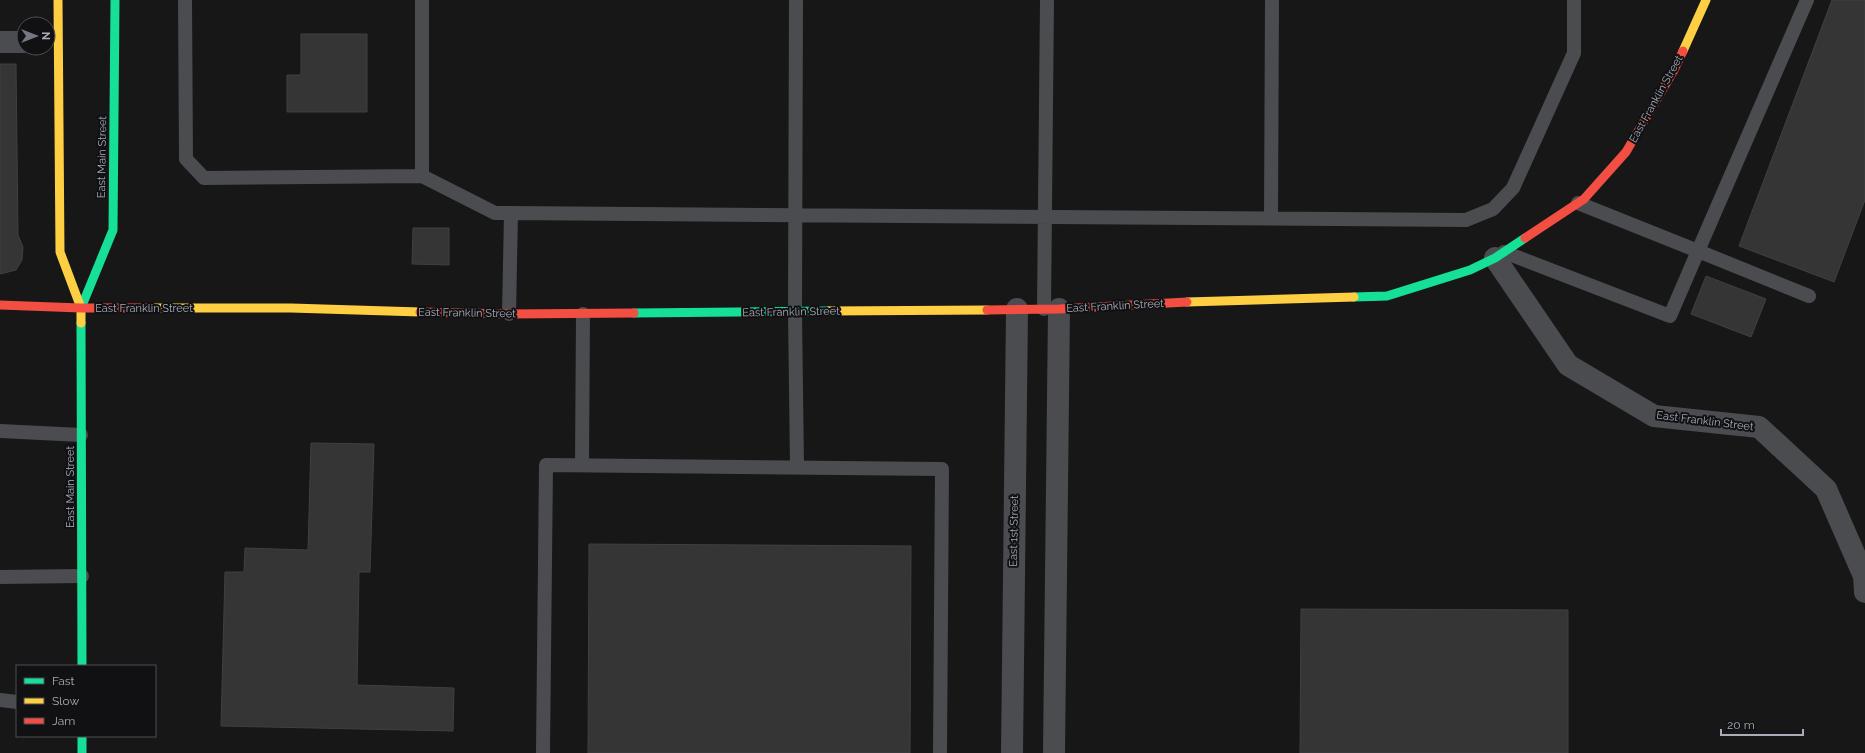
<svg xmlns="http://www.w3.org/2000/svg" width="1865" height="753" viewBox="0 0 1865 753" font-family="Raleway,sans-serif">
<rect width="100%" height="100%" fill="#171717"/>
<path fill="#353536" stroke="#3f4043" d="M 1832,0 L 1865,0 L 1865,200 L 1834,282 L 1739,246 Z
M 301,34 L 367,34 L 367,112 L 287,112 L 287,75 L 301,75 Z
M 0,64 L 16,64 L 18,235 L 23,247 L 22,260 L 16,270 L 0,274 Z
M 413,228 L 449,228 L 449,265 L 412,264 Z
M 1706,276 L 1766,299 L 1751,337 L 1691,314 Z
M 311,443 L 374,444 L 370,572 L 359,572 L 357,685 L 454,688 L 453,731 L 221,726 L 225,572 L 244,572 L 245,548 L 308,550 Z
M 589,544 L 911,546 L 910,753 L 588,753 Z
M 1301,609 L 1568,610 L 1568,753 L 1300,753 Z"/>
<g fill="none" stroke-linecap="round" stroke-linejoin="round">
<path stroke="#4b4c50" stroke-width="14" d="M 185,0 L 186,159 L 204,178 L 422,176 L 422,0
M 796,0 L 795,312 L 797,467
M 1807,0 L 1698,251 L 1809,296
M 422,176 L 495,213 L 1466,220 L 1493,209 L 1513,188 L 1574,53 L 1574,0
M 1271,218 L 1272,0
M 1504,252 L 1670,316 L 1698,251 L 1578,203
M 1044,309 L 1047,0
M 509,314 L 511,213
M 0,431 L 81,435
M 582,465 L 583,314
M 0,577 L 82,576
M 0,700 L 17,702
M 543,753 L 546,465 L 942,469 L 940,753"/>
<path stroke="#4b4c50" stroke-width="22" d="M 0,42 L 24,42
M 1495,258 L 1568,365 L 1654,416 L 1759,427 L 1826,489 L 1864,576 L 1865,592
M 1012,753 L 1017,309
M 1054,753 L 1059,309"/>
<path stroke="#16e098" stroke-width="9" d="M 1354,297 L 1387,296 L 1470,270 L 1495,258 L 1525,238
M 81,308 L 113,230 L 115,0
M 634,313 L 829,311
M 81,323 L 82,666
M 82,736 L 82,753"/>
<path stroke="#ffcf43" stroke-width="9" d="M 58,0 L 60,252 L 81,308 L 81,323
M 1683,51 L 1706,0
M 1187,302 L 1354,297
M 149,308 L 291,308 L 420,312
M 829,311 L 987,310"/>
<path stroke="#f24e42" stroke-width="9" d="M 1525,238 L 1584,199 L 1626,152 L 1674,70 L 1683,51
M 0,305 L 81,308 L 149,308
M 987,310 L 1059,309 L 1187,302
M 420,312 L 509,314 L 634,313"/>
</g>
<g text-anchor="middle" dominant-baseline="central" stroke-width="4" stroke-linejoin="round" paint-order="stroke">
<g font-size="11" fill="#a8adb8" stroke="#111113">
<text transform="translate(1656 99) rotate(-61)">East Franklin Street</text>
<text transform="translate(102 157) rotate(-89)">East Main Street</text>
<text transform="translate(1115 306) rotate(-3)">East Franklin Street</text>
<text x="144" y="308">East Franklin Street</text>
<text transform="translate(791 312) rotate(-1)">East Franklin Street</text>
<text transform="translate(467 313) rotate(1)">East Franklin Street</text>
<text transform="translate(1705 421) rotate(7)">East Franklin Street</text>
<text transform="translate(70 487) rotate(-90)">East Main Street</text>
<text transform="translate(1014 531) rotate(-89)">East 1st Street</text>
</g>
</g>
<rect x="16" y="665" width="140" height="72" fill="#111113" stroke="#4d4f55"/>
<rect x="24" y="678" width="20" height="6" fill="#16e098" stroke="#4d4f55"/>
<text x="52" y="685" font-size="12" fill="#a8adb8">Fast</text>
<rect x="24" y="698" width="20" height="6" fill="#ffcf43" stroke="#4d4f55"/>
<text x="52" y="705" font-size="12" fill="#a8adb8">Slow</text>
<rect x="24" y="718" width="20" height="6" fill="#f24e42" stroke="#4d4f55"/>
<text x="52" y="725" font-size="12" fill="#a8adb8">Jam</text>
<g transform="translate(36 36) rotate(90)"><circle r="19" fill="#111113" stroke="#4d4f55"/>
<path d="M0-3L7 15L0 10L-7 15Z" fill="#757880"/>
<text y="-6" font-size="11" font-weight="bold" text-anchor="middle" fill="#a8adb8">N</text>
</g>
<path d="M1721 729v6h82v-6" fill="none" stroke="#a8adb8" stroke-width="2"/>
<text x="1727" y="729" font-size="12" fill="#a8adb8" stroke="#111113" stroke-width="3" paint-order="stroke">20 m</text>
</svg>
